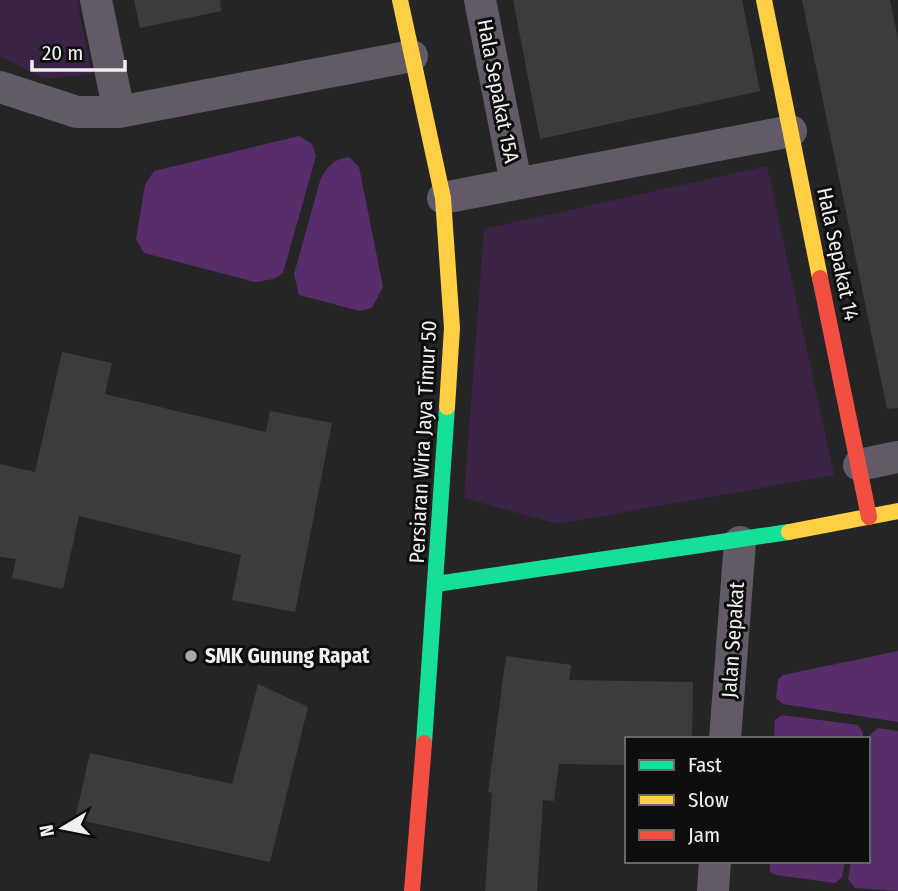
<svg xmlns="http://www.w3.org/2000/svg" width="898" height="891" viewBox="0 0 898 891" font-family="'Fira Sans Condensed',sans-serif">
<rect width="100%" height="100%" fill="#262526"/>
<path fill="#3a2345" d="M 0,0 L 77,0 L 92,74 L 44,79 L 0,56 Z
M 767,166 L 834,475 L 557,524 L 464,498 L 484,229 Z"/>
<path fill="#572d6b" d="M 299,136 L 312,144 L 316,156 L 283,273 L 274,279 L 255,282 L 144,253 L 136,239 L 145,185 L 154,171 Z
M 349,157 L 359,167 L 383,287 L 372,308 L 360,311 L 299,295 L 294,274 L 320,181 C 327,166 332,160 349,157 Z
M 898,651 L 898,722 L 783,704 L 776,698 L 778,680 L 783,675 Z
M 782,715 L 858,725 L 863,733 L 862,739 L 774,739 L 775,720 Z
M 878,728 L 898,731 L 898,891 L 855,888 L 848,879 L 851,861 L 868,861 L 868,743 L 870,735 Z
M 770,861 L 845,861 L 842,877 L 835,883 L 776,875 L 770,872 Z"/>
<path fill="#3d3c3d" d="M 134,0 L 220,0 L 221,11 L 140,28 Z
M 513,0 L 742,0 L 760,91 L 540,139 Z
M 802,0 L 890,0 L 898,38 L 898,408 L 887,409 Z
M 62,352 L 112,363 L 105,394 L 266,432 L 270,411 L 332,423 L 295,612 L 232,600 L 241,555 L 79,516 L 63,589 L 12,578 L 16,559 L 0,557 L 0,464 L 35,472 Z
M 506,656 L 571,665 L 569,680 L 693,682 L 692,739 L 627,739 L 627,765 L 559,764 L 554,801 L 543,800 L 537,891 L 485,891 L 492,793 L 488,792 Z
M 258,684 L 308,707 L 270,862 L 75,819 L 90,753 L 232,784 Z"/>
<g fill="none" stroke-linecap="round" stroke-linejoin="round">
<path stroke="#625a66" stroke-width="32" d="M 96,0 L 119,112
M 480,0 L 516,183
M 0,87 L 77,112 L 119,112 L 412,56
M 443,198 L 791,131
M 859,465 L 898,457
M 725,739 L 740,542
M 713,891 L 715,861"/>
<path stroke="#16e098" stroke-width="16" d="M 436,584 L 789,532
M 424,743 L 447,407"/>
<path stroke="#ffcf43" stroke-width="16" d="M 400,0 L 443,198 L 452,328 L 447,407
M 764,0 L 820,278
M 789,532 L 898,511"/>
<path stroke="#f24e42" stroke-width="16" d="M 820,278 L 869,517
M 412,891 L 424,743"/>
</g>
<circle fill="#aaa9aa" stroke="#0e0e0f" stroke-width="2.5" cx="191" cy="656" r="7"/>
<g text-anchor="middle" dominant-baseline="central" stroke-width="6" stroke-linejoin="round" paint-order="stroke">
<g font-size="21" fill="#f1f0f1" stroke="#0e0e0f">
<text transform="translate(498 91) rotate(79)">Hala Sepakat 15A</text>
<text transform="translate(838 254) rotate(78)">Hala Sepakat 14</text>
<text transform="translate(423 442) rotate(-87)">Persiaran Wira Jaya Timur 50</text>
<text transform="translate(733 640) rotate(-86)">Jalan Sepakat</text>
</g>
<g font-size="21" font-weight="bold" fill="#f1f0f1" stroke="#0e0e0f" text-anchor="start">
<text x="205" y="656">SMK Gunung Rapat</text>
</g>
</g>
<rect x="625" y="737" width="245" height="126" fill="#0e0e0f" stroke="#696869" stroke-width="2"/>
<rect x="639" y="760" width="35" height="10" fill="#16e098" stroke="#696869" stroke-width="2"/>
<text x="688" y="772" font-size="21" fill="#f1f0f1">Fast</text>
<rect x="639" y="795" width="35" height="10" fill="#ffcf43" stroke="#696869" stroke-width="2"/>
<text x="688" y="807" font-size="21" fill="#f1f0f1">Slow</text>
<rect x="639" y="830" width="35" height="10" fill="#f24e42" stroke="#696869" stroke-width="2"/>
<text x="688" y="842" font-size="21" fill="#f1f0f1">Jam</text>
<g transform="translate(63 828) rotate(260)" stroke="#0e0e0f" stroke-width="5" paint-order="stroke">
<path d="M0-5L12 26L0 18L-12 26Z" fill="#f1f0f1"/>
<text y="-10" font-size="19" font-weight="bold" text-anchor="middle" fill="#f1f0f1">N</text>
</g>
<path d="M32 60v10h93v-10" fill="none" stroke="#f1f0f1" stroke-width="3.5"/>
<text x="42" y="60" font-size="21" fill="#f1f0f1" stroke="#0e0e0f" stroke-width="5" paint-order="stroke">20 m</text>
</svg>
